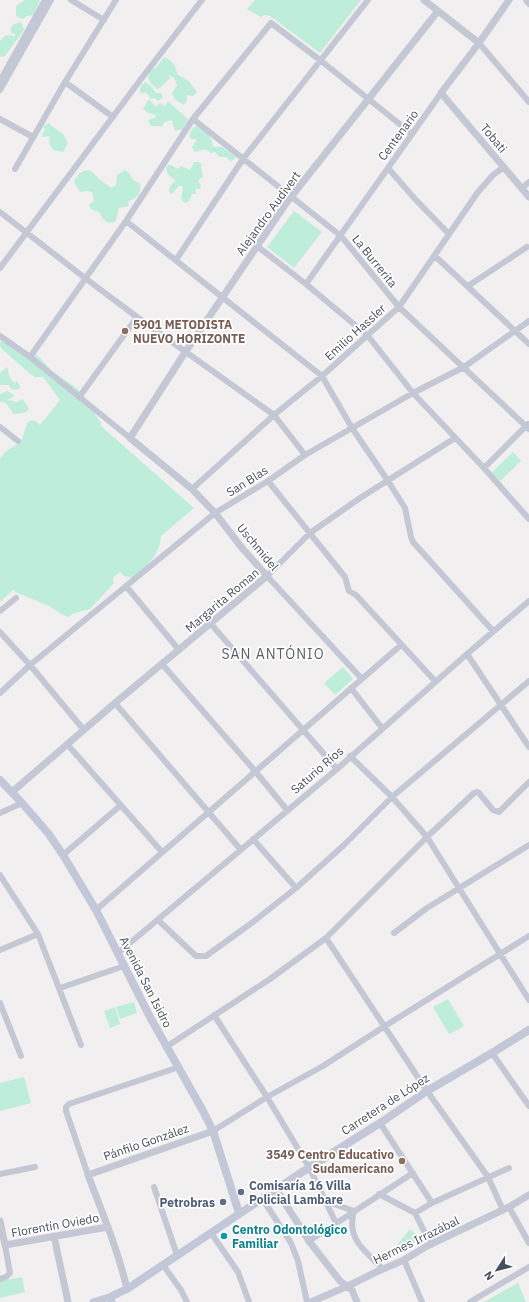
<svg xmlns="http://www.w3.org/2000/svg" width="529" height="1302" viewBox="0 0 529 1302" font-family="'IBM Plex Sans',sans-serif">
<rect width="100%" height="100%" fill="#f1efef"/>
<path fill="#beeeda" d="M 25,0 L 40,0 L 34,15 L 27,16 L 22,19 L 16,16 L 16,6 Z
M 255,0 L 361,0 L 320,53 L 270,16 L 265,15 L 261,17 L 247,9 Z
M 21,22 L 24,30 L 5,56 L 0,57 L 0,41 L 6,35 L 15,36 L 15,33 L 12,34 L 10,29 L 14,24 Z
M 164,57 C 172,60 176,65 177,74 L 189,81 L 197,92 L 193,96 L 187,95 L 187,100 L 184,105 L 175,100 L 172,93 L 177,86 C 176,80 174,77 169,75 L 170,78 L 163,85 L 158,89 L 151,84 L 148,77 L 151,69 L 156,68 Z
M 145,82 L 150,85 L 156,93 L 161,93 L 163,97 L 158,101 L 154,98 L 151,99 L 146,92 L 142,94 L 140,92 L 140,87 Z
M 149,99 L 156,107 L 160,103 L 165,106 L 168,101 L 190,121 L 185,124 L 184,129 L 175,131 L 172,120 L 165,122 L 162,126 L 151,126 L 148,120 L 155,118 L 156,115 L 148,113 L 143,109 Z
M 48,123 L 64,135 L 68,143 L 63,152 L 53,150 L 49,143 L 50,136 L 41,137 L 45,129 L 43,127 Z
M 196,126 C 208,129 211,136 213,147 L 222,147 L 236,157 L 231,162 L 226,157 L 219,157 L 215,152 L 211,153 L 205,149 L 195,152 L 192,147 L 196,141 L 196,139 L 191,139 L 189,136 L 192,129 Z
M 194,162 L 199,162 L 202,165 L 201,167 L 203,177 L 200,179 L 198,182 L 201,185 L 200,189 L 195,189 L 196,194 L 192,194 L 189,201 L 186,203 L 182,201 L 181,198 L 183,188 L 182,186 L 179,186 L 172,194 L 169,192 L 170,186 L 176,180 C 170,178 167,174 166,168 L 168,165 L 171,165 L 178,169 L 181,166 L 190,170 Z
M 88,170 C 94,172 95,175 99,179 C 102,182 107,184 111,188 L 116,185 L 117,175 L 125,170 L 130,174 L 133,180 L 141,184 L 139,195 L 128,202 L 129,206 L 119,208 L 117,217 L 115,222 L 108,223 L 103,219 L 99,212 L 91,209 L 89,205 L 94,201 L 92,192 L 87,191 L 80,192 L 74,182 C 78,174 79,172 88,170 Z
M 294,211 L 322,232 L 294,268 L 267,247 Z
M 4,339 L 30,353 L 32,352 L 40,358 L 52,371 L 78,389 L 101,423 L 101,426 L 194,508 L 161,536 C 160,556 147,565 133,578 L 124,576 L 120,572 L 113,578 L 114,583 L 90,609 L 72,614 L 69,617 L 63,615 L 49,606 L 15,592 L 14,589 L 0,602 L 0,459 L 5,452 L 21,442 L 27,424 L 29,421 L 34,420 L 40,425 L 60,400 L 43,377 L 34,377 L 3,350 L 0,347 L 0,342 Z
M 7,367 L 10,378 L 15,383 L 17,381 L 21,388 L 15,390 L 11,389 L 9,385 L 0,385 L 0,373 Z
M 7,391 L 15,396 L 7,400 L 17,402 L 23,399 L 29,409 C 26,414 19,413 14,414 L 5,402 L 4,403 L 0,401 L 0,394 Z
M 513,452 L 521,461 L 500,481 L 492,472 Z
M 343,667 L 353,679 L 335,695 L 324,683 Z
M 448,999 L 464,1026 L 449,1034 L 433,1007 Z
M 134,1002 L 137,1013 L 120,1019 L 116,1007 Z
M 115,1007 L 120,1024 L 110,1028 L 104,1011 Z
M 24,1077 L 31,1103 L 0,1111 L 0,1083 Z
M 410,1229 L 419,1237 L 406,1253 L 397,1245 Z
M 22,1277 L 25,1292 L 0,1298 L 0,1281 Z
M 518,1283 L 526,1302 L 484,1302 Z"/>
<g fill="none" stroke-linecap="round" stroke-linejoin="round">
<path stroke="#c3c8d4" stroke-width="6" d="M 71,0 L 104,20
M 526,0 L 529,4
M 479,43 L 529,102
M 0,81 L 45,0
M 65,82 L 113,117
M 0,90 L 51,0
M 0,119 L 33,137
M 193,119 L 341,236 L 399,307 L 529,429
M 388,168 L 415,199 L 449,234
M 15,169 L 65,82 L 116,0
M 522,188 L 529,182
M 0,212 L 85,278 L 137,317 L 274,415 L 305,455
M 126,221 L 322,376 L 352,428 L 388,481 L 405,508 L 411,537 L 413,542 L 493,631
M 257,246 L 306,284 L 368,336 L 413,393 L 484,468 L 529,519
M 435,256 L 529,344
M 176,260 L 243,159 L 368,0
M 0,268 L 141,79 L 202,0
M 306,284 L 441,93
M 468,286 L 527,247
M 0,336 L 30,357 L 130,438
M 30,357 L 126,221 L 193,119 L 271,23 L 320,60 L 412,134
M 80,396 L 137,317
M 0,427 L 18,441
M 484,468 L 528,424
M 268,481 L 345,577 L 349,591 L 356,595 L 435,681
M 192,489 L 274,415 L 322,376 L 399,307 L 478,192 L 493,175 L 504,167
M 126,586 L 179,650
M 0,611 L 16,598
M 211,624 L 337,769
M 0,632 L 30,665 L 84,730
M 467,654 L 529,747
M 162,664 L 255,771 L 287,810
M 362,679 L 267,576 L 310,533 L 360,498 L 455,438
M 351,688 L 382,728
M 0,693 L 30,665 L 215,513 L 268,481 L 305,455 L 352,428 L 413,393 L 464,367 L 529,321
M 115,703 L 241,850
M 67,744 L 162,852
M 350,756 L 392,797 L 427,837 L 529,1000
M 0,813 L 22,803
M 253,839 L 296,888
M 63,855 L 121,805
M 0,875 L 38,934 L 81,1045
M 96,910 L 401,645
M 158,920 L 196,956 L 206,956 L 253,922 L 296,888 L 344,845 L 392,797 L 529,681
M 394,933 L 427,908 L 529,845
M 326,938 L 427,1091 L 488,1177 L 503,1210
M 0,950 L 38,934
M 118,953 L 337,769 L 467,654 L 529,601
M 60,988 L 124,966
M 0,1003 L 21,1056
M 214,1015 L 267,1097 L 309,1167 L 336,1223
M 166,1047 L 270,979 L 326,938 L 427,837 L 474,793 L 477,792 L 479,793 L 493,810 L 499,812 L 529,782
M 492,1053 L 529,1106
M 380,1123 L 432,1203
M 213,1131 L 267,1097 L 323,1066 L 385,1026 L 529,936
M 0,1174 L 35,1167
M 88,1175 L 66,1111 L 66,1107 L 69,1104 L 179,1067
M 154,1187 L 177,1255
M 379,1194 L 415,1213 L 431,1245
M 262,1198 L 291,1243 L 298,1261 L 307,1302
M 325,1201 L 354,1211 C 346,1239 365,1251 383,1269
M 509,1207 L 529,1243
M 415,1213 L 432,1203 L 509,1168
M 211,1233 L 238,1272 L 249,1302
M 309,1241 L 413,1173
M 404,1260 L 422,1302
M 163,1265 L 181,1290 L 187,1302
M 0,1279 L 6,1277 L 10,1273 L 5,1245
M 470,1302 L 529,1267"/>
<path stroke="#c3c8d4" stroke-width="7" d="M 424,0 L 479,43
M 509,0 L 479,43 L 441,93 L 529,197
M 12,792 L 115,703 L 267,576 L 242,548 L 215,513 L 192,489 L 130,438 L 184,354 L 287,202 L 438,11
M 276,1189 L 309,1241 L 340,1281 L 352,1290 L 357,1302
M 0,1221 L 5,1245 L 108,1227
M 54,1236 L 68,1302
M 127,1289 C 118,1250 102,1212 88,1175 L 213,1131
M 93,1302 L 112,1296
M 311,1302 L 348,1286 L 374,1273 L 404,1260 L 427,1246 L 509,1207 L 529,1195"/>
<path stroke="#c2c8d7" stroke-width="8" d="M 0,780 L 22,803 L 48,833 L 63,855 L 96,910 L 150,1017 L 203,1111 L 213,1131 L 239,1213
M 111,1302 L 112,1296 L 127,1289 L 299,1174 L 380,1123 L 427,1091 L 492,1053 L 529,1030"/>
</g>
<g fill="#8d6e63" stroke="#fff" stroke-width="1.5">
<circle cx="125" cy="331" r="4"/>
<circle cx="402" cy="1161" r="4"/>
</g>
<g fill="#5c6f8a" stroke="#fff" stroke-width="1.5">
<circle cx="241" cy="1192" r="4"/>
<circle cx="223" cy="1202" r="4"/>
</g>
<circle fill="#0f9aa8" stroke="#fff" stroke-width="1.5" cx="224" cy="1236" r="4"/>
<g text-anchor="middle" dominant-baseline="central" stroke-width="3.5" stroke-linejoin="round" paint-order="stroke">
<g font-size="12" fill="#474e5c" stroke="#fff">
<text transform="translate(398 135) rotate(-54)">Centenario</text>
<text transform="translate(494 138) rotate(50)">Tobati</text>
<text transform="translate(268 213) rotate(-54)">Alejandro Audivert</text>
<text transform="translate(375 261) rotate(51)">La Burrerita</text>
<text transform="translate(355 332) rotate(-42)">Emilio Hassler</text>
<text transform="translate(247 481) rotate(-32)">San Blas</text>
<text transform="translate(258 547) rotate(50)">Uschmidel</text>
<text transform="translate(222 600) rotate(-40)">Margarita Roman</text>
<text transform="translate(317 770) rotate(-41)">Saturio Ríos</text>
<text transform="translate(146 982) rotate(63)">Avenida San Isidro</text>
<text transform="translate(385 1104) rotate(-33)">Carretera de López</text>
<text transform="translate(146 1142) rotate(-19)">Pánfilo González</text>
<text transform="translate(55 1225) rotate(-10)">Florentín Oviedo</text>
<text transform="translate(416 1240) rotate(-26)">Hermes Irrazábal</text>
</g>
<g font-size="12" font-weight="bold" fill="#785e54" stroke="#fff" text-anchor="start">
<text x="133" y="324">5901 METODISTA<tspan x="133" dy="14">NUEVO HORIZONTE</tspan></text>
<text x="394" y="1154" text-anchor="end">3549 Centro Educativo<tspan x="394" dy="14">Sudamericano</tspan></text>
</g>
<g font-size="12" font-weight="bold" fill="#4e5e75" stroke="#fff" text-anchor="start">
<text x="249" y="1185">Comisaría 16 Villa<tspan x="249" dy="14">Policial Lambare</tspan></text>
<text x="215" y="1202" text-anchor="end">Petrobras</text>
</g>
<g font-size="12" font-weight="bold" fill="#0d838f" stroke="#fff" text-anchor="start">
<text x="232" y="1229">Centro Odontológico<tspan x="232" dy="14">Familiar</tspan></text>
</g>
<g font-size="14" letter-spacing="1" fill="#5c5e64" stroke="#fff">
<text x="273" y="654">SAN ANTÓNIO</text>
</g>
</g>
<g transform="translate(497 1270) rotate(234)" stroke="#ffffff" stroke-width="3" paint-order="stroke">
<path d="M0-3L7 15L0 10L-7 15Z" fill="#474e5c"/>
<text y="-6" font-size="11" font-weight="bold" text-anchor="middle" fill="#474e5c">N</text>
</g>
</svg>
